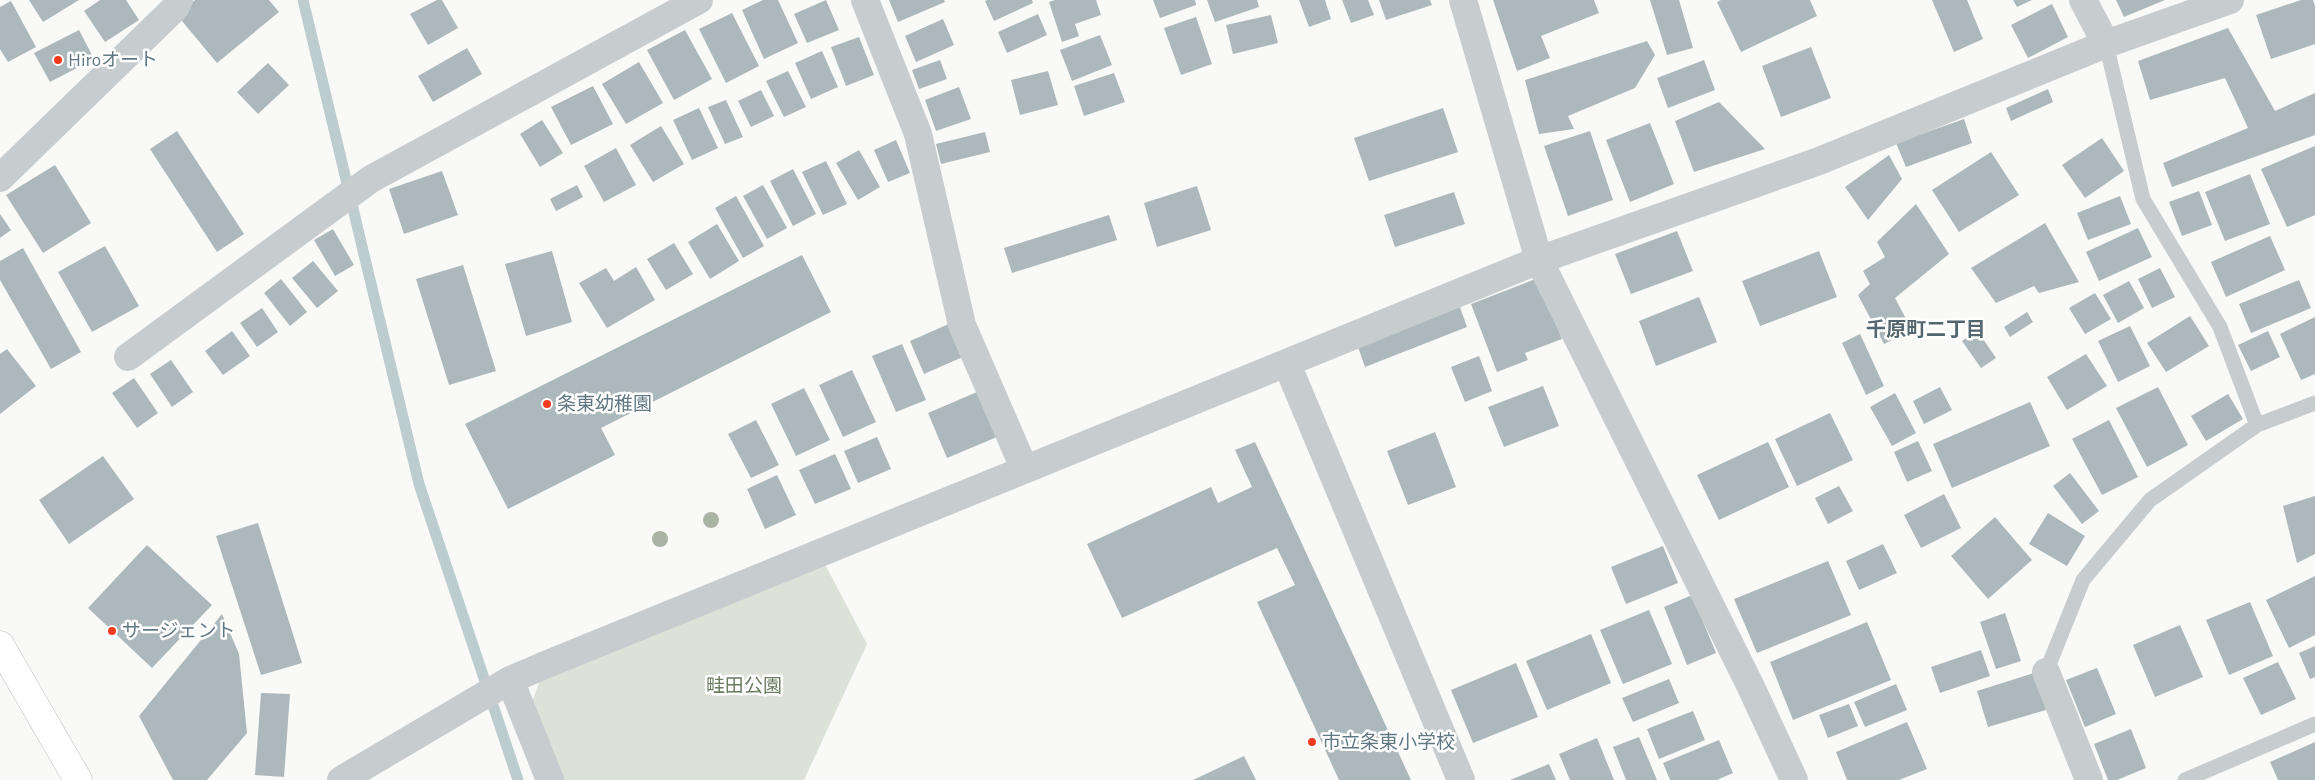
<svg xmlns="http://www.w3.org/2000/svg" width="2315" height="780" viewBox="0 0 2315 780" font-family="'Alegreya Sans','Noto Sans JP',sans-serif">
<rect width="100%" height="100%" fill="#f9f9f7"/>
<path fill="#dce2d7" d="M 819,553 L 867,644 L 804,780 L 550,780 L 526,720 L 545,665 Z"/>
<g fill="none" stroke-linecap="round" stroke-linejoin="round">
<path stroke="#bdcccf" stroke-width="11" d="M 303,0 L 419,484 L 518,780"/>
</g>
<path fill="#adb8bc" d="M 29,0 L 79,0 L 43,22 Z
M 100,0 L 126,0 L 139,20 L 105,42 L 84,11 Z
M 195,0 L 269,0 L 279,12 L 217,63 L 177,15 Z
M 437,0 L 442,0 L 458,28 L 428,45 L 410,14 Z
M 763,0 L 778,0 L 798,43 L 764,59 L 742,10 Z
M 826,0 L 839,30 L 807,43 L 794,14 Z
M 889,0 L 944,0 L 945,2 L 898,22 Z
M 987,0 L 1032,0 L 1033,3 L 994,21 L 985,1 Z
M 1055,0 L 1096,0 L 1101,15 L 1075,24 L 1079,36 L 1062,42 L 1049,2 Z
M 1153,0 L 1195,0 L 1196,5 L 1160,18 Z
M 1207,0 L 1257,0 L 1259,7 L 1215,22 Z
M 1299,0 L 1325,0 L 1331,19 L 1309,27 Z
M 1342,0 L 1368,0 L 1374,15 L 1351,23 Z
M 1379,0 L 1430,0 L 1432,5 L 1386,20 Z
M 1493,0 L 1594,0 L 1599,13 L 1541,36 L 1550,58 L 1517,71 Z
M 1650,0 L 1679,0 L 1693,48 L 1667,55 Z
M 1721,0 L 1810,0 L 1817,16 L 1741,52 L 1717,2 Z
M 1932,0 L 1967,0 L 1983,39 L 1954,52 Z
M 2013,0 L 2032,0 L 2017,7 Z
M 2116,0 L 2165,0 L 2124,17 Z
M 2301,0 L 2313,0 L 2315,6 L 2315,44 L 2271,59 L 2256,15 Z
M 11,1 L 36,47 L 8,62 L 0,49 L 0,7 Z
M 2052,4 L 2068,37 L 2028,58 L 2011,25 Z
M 732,13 L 759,66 L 726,83 L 699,29 Z
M 1038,14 L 1047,35 L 1007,53 L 998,32 Z
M 1271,15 L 1278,43 L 1233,54 L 1226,25 Z
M 1196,17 L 1212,64 L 1181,75 L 1164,28 Z
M 943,19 L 954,45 L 916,62 L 905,36 Z
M 2228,28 L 2275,111 L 2315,93 L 2315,135 L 2172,187 L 2163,163 L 2248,128 L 2225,78 L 2150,100 L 2138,61 Z
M 79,30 L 94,59 L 50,82 L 34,53 Z
M 685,30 L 712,79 L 674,100 L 647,50 Z
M 1100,35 L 1112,65 L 1072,81 L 1060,50 Z
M 859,37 L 874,75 L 846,86 L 831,47 Z
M 1647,41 L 1655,55 L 1635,88 L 1568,116 L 1574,129 L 1539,134 L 1525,80 Z
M 1811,47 L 1831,98 L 1781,117 L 1762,66 Z
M 467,48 L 482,74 L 433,102 L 418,76 Z
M 822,51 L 838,87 L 811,99 L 795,63 Z
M 940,60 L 947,79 L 919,89 L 912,70 Z
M 1704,60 L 1715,90 L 1668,108 L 1657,78 Z
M 639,62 L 663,103 L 626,124 L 602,84 Z
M 268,63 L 289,85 L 258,114 L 237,92 Z
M 788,71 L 806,107 L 784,117 L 766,81 Z
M 1048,71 L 1058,105 L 1020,115 L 1011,80 Z
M 1114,73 L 1125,102 L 1084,116 L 1074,86 Z
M 593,86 L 613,124 L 571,145 L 551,107 Z
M 959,87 L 971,119 L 936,131 L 925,100 Z
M 2048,89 L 2053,102 L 2011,121 L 2006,108 Z
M 761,90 L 774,116 L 751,127 L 738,101 Z
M 726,100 L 743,137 L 725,144 L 708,107 Z
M 1719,102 L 1765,149 L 1694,172 L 1675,121 Z
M 699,108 L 718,148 L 692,160 L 673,120 Z
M 1443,108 L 1458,152 L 1369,181 L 1354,138 Z
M 1964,119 L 1972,143 L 1906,167 L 1896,143 Z
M 542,120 L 563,153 L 540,167 L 520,134 Z
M 1650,123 L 1674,184 L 1630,202 L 1606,140 Z
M 661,126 L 684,164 L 653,182 L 630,145 Z
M 177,131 L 244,234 L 217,252 L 150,149 Z
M 1590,131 L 1613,200 L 1568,216 L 1544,146 Z
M 985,132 L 990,152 L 941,164 L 936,144 Z
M 2102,138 L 2124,171 L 2085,198 L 2062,165 Z
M 896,140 L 910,173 L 888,182 L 874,150 Z
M 2315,146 L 2315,215 L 2287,227 L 2261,169 Z
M 616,148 L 636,185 L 604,202 L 584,166 Z
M 859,150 L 880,187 L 858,200 L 836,163 Z
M 1991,152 L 2019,195 L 1959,232 L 1932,190 Z
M 1889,155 L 1902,179 L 1868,220 L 1845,187 Z
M 826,161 L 847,204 L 823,215 L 802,172 Z
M 55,165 L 91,223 L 43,253 L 6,195 Z
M 793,169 L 816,214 L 793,226 L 770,181 Z
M 442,171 L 458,215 L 404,234 L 389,189 Z
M 2250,174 L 2270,224 L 2225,241 L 2205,192 Z
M 577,185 L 583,197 L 556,211 L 550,199 Z
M 763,185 L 787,228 L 767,239 L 743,196 Z
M 1197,186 L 1211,230 L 1157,247 L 1144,203 Z
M 2199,191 L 2212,225 L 2182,236 L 2169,202 Z
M 1454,192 L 1465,224 L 1395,247 L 1384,215 Z
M 736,196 L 764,246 L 743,258 L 715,208 Z
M 2120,196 L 2131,224 L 2088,240 L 2077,213 Z
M 1916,204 L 1949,254 L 1895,298 L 1912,330 L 1884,344 L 1858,295 L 1870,284 L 1863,271 L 1885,257 L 1877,242 Z
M 0,214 L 11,230 L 0,238 Z
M 1109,215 L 1117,240 L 1012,273 L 1004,248 Z
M 2045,223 L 2079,282 L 2039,293 L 2034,286 L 1996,303 L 1971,268 Z
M 717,224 L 739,261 L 710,279 L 688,242 Z
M 2138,228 L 2152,257 L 2099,281 L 2086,252 Z
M 333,229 L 354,265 L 335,276 L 314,240 Z
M 1677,231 L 1693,271 L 1631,294 L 1615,254 Z
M 2270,236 L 2285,270 L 2226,297 L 2211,262 Z
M 674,243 L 693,274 L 666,290 L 647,259 Z
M 105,246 L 139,306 L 92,332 L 58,272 Z
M 23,248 L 81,352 L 51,369 L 0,280 L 0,261 Z
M 552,251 L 572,322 L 526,336 L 505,264 Z
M 1819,251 L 1837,297 L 1760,326 L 1742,281 Z
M 802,255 L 831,312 L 601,428 L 615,455 L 508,509 L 465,424 Z
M 313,261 L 338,291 L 317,308 L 292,278 Z
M 463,265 L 496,371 L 449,385 L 416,279 Z
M 636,267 L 655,300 L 607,328 L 579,283 L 606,268 L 614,281 Z
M 2160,268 L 2175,297 L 2152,308 L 2138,279 Z
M 1538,278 L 1562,339 L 1525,353 L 1528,360 L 1497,372 L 1471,304 Z
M 281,279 L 307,312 L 290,326 L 264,293 Z
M 2299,280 L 2311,308 L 2251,333 L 2239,304 Z
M 2129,281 L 2144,308 L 2118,323 L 2103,295 Z
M 2095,293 L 2111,319 L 2085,334 L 2069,308 Z
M 1699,297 L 1717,342 L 1656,366 L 1639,321 Z
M 1460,307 L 1467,327 L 1365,367 L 1358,347 Z
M 262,308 L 278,332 L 257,347 L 240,323 Z
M 2027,312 L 2033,322 L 2010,337 L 2004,327 Z
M 2190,316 L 2209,346 L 2166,372 L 2147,343 Z
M 2315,317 L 2315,374 L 2301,380 L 2280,334 Z
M 951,323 L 965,356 L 924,374 L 910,341 Z
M 2130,326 L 2150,366 L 2118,382 L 2098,341 Z
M 1977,330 L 1996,358 L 1981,368 L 1962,341 Z
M 232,331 L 250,356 L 223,375 L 205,351 Z
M 2268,331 L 2280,357 L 2251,371 L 2238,345 Z
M 1860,334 L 1884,386 L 1866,395 L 1842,343 Z
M 902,344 L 926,400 L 896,412 L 872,356 Z
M 7,349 L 36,386 L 0,414 L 0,354 Z
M 2086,354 L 2107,386 L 2067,410 L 2047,377 Z
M 1479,356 L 1492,391 L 1465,402 L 1451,367 Z
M 171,360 L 193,392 L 172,407 L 150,374 Z
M 852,370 L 876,422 L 843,437 L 819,385 Z
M 134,378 L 158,413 L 137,428 L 112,393 Z
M 1543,386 L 1559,426 L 1504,447 L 1488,407 Z
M 1940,387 L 1952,410 L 1924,424 L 1913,401 Z
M 2158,387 L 2188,445 L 2147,467 L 2116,408 Z
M 804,388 L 830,440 L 796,456 L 771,404 Z
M 977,392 L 997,437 L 947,458 L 928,413 Z
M 1895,393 L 1916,433 L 1892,446 L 1870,407 Z
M 2228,394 L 2243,419 L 2206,441 L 2191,416 Z
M 2030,402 L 2050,446 L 1952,488 L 1933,444 Z
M 1830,413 L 1853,460 L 1797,486 L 1775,439 Z
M 756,420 L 779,465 L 751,478 L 728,434 Z
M 2109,420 L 2138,477 L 2102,495 L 2072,439 Z
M 1435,432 L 1456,487 L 1408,505 L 1387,451 Z
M 877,437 L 891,469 L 858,483 L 844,451 Z
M 1918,441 L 1932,471 L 1907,482 L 1894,452 Z
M 1255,442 L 1411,780 L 1339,780 L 1257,602 L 1295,585 L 1277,548 L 1122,618 L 1087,544 L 1211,487 L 1218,503 L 1252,487 L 1235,450 Z
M 1768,442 L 1789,487 L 1719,520 L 1697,475 Z
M 835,454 L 851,489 L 815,504 L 799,470 Z
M 103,456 L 134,499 L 69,544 L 39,500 Z
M 2070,473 L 2099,511 L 2082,524 L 2053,486 Z
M 777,475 L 796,515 L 765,529 L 747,489 Z
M 1839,486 L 1853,511 L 1828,524 L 1815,498 Z
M 1944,494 L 1961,528 L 1921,548 L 1904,515 Z
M 2315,496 L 2315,554 L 2297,563 L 2283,506 Z
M 2048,513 L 2085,536 L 2067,566 L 2029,544 Z
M 1995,517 L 2032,560 L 1988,599 L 1951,556 Z
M 258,523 L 302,663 L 261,675 L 216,536 Z
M 1883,544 L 1897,573 L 1859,590 L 1846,561 Z
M 147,545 L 212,605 L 152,668 L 88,608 Z
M 1663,546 L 1678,583 L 1626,604 L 1611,567 Z
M 1828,561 L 1851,615 L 1757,653 L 1734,599 Z
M 2315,576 L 2315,635 L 2289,648 L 2266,600 Z
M 1692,595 L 1716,653 L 1687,665 L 1664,607 Z
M 2250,602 L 2273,656 L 2229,675 L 2206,620 Z
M 1649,610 L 1672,664 L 1623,684 L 1600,630 Z
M 2005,613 L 2021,661 L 1996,669 L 1980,622 Z
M 222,614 L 239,654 L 247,733 L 207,780 L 173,780 L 139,716 Z
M 1867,622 L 1891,680 L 1793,720 L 1770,662 Z
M 2180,625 L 2203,677 L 2155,697 L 2133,645 Z
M 1591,634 L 1611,683 L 1547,710 L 1526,661 Z
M 2315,646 L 2315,677 L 2310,679 L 2299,653 Z
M 1981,650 L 1990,676 L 1940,693 L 1931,667 Z
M 2278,662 L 2296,699 L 2261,715 L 2243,678 Z
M 1516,663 L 1538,717 L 1473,743 L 1451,690 Z
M 2097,668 L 2116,714 L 2085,727 L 2066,680 Z
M 2034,673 L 2046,710 L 1988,727 L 1977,691 Z
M 1669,679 L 1679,703 L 1633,722 L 1622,698 Z
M 1896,684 L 1907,710 L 1865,727 L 1854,702 Z
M 261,693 L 290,694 L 284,777 L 255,775 Z
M 1849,704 L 1858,726 L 1828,738 L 1819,715 Z
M 1693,711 L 1705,740 L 1659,759 L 1647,729 Z
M 1907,722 L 1927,769 L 1899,780 L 1847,780 L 1836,752 Z
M 2131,729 L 2146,768 L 2117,780 L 2108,780 L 2094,744 Z
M 1639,737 L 1657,780 L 1626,780 L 1613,747 Z
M 1597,738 L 1614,780 L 1570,780 L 1559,754 Z
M 1719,740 L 1733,773 L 1717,780 L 1670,780 L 1663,763 Z
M 2315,742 L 2315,780 L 2278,780 L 2270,762 Z
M 1244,756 L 1256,780 L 1193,780 Z
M 1549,764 L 1556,780 L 1510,780 Z"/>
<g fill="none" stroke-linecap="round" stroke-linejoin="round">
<defs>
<path id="primary" d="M 0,645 L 78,780"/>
</defs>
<use href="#primary" stroke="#babfc2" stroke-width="29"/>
<path stroke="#c7cccf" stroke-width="15" d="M 2106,44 L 2143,199 L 2220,327 L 2257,425
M 2046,672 L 2083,580 L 2150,500 L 2257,425 L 2315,403
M 2185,780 L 2315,724"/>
<path stroke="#c7cccf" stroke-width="28" d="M 865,0 L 918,134 L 962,325 L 1024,468
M 1463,0 L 1539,260 L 1751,687 L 1794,780
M 2083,0 L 2106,44
M 0,178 L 175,8 L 179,0
M 128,357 L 371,179 L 699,0
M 1287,364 L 1461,780
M 2046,672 L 2089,780
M 510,680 L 550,780
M 341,780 L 510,680 L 545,665 L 1539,260 L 1819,161 L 2106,44 L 2230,0"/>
<use href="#primary" stroke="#fff" stroke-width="28"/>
</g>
<g fill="#aab4a4">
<circle cx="711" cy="520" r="8"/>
<circle cx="660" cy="539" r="8"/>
</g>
<g fill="#f23a1e" stroke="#fff" stroke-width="2">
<circle cx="58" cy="60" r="5"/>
<circle cx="547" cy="404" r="5"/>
<circle cx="112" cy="631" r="5"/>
<circle cx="1312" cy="742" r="5"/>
</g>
<g text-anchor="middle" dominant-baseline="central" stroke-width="5" stroke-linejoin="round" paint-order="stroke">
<g font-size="19" fill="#627984" stroke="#fff" text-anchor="start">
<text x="68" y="60">Hiroオート</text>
<text x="557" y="404">条東幼稚園</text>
<text x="122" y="631">サージェント</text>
<text x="1322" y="742">市立条東小学校</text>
</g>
<g font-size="19" fill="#697b61" stroke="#fff">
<text x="744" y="686">畦田公園</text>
</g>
<g font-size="20" font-weight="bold" fill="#54666f" stroke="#fff">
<text x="1926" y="330">千原町二丁目</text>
</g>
</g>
</svg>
